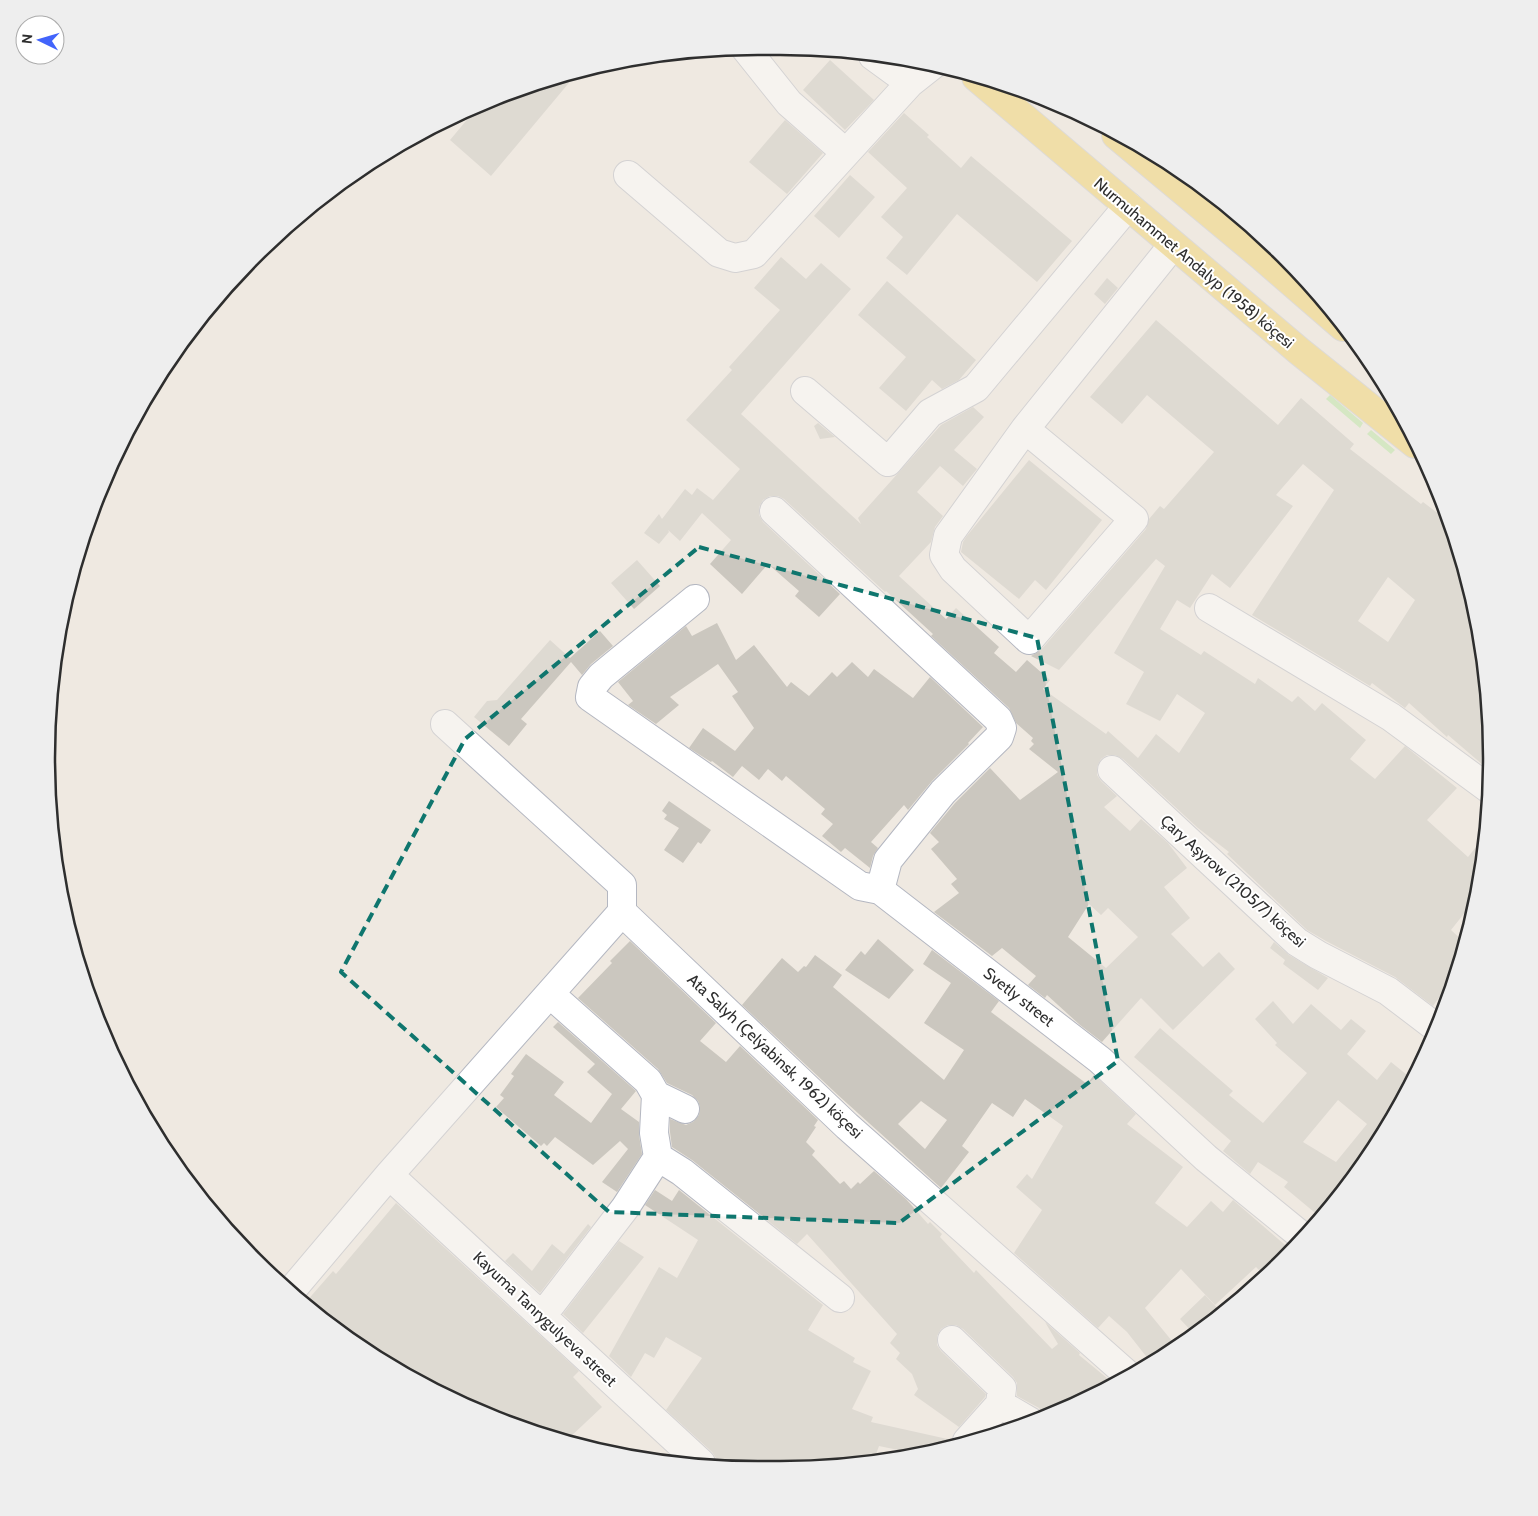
<svg xmlns="http://www.w3.org/2000/svg" width="1538" height="1516" viewBox="0 0 1538 1516" font-family="Cabin,sans-serif">
<rect width="100%" height="100%" fill="#efe9e1"/>
<path fill="#b6e59e" d="M 1330,395 L 1363,423 L 1360,428 L 1326,399 Z
M 1371,430 L 1395,450 L 1391,454 L 1367,434 Z"/>
<path fill="#cbc7bf" fill-rule="evenodd" d="M 830,60 L 874,100 L 845,130 L 803,90 Z
M 578,72 L 491,176 L 450,140 L 481,103 L 485,101 Z
M 904,113 L 929,135 L 927,137 L 961,168 L 971,156 L 1072,241 L 1037,282 L 957,214 L 907,275 L 886,258 L 903,237 L 881,217 L 907,188 L 868,152 Z
M 785,120 L 823,153 L 787,194 L 749,162 Z
M 850,175 L 875,197 L 839,238 L 814,216 Z
M 781,257 L 806,279 L 821,263 L 851,289 L 741,414 L 861,524 L 858,518 L 941,425 L 973,407 L 984,417 L 954,450 L 977,469 L 963,486 L 940,466 L 917,492 L 943,516 L 935,527 L 931,542 L 899,576 L 946,619 L 956,608 L 999,647 L 994,653 L 1016,672 L 1027,660 L 1050,680 L 1043,689 L 1106,734 L 1108,731 L 1138,758 L 1156,734 L 1179,753 L 1205,713 L 1177,694 L 1160,721 L 1126,704 L 1144,672 L 1114,653 L 1165,566 L 1156,559 L 1059,670 L 1031,656 L 1041,650 L 1146,529 L 1149,519 L 1160,506 L 1164,509 L 1214,452 L 1147,395 L 1122,424 L 1090,397 L 1156,320 L 1278,425 L 1301,398 L 1354,444 L 1350,449 L 1421,504 L 1423,502 L 1448,521 L 1478,619 L 1487,714 L 1481,721 L 1489,727 L 1492,758 L 1490,771 L 1448,735 L 1447,737 L 1409,703 L 1405,708 L 1372,683 L 1370,686 L 1252,615 L 1334,490 L 1303,464 L 1276,495 L 1293,506 L 1230,588 L 1212,574 L 1190,608 L 1177,600 L 1160,629 L 1201,655 L 1204,651 L 1255,684 L 1258,678 L 1292,702 L 1298,696 L 1315,711 L 1322,703 L 1366,740 L 1350,759 L 1375,779 L 1405,746 L 1457,788 L 1427,820 L 1468,857 L 1484,837 L 1478,896 L 1451,930 L 1464,942 L 1453,978 L 1433,1006 L 1395,977 L 1326,941 L 1307,930 L 1227,854 L 1229,852 L 1198,828 L 1123,759 L 1115,755 L 1107,755 L 1101,759 L 1097,767 L 1097,775 L 1101,781 L 1117,796 L 1104,807 L 1130,831 L 1141,819 L 1168,843 L 1187,868 L 1164,887 L 1190,918 L 1171,934 L 1203,967 L 1219,952 L 1235,969 L 1173,1030 L 1141,998 L 1102,1042 L 1080,1025 L 1047,995 L 1045,998 L 1028,985 L 1036,976 L 1002,948 L 992,956 L 934,912 L 959,893 L 951,884 L 957,879 L 931,849 L 939,842 L 930,833 L 955,803 L 990,768 L 1020,800 L 1058,772 L 1029,749 L 1034,744 L 1031,741 L 1033,738 L 1016,723 L 1009,708 L 931,636 L 933,634 L 886,591 L 885,592 L 784,499 L 778,496 L 770,496 L 763,500 L 759,507 L 759,515 L 763,522 L 840,594 L 819,617 L 795,596 L 799,591 L 768,564 L 742,594 L 710,564 L 731,540 L 702,513 L 680,541 L 668,530 L 669,532 L 659,544 L 644,533 L 659,514 L 662,519 L 685,489 L 692,495 L 697,488 L 713,500 L 740,469 L 686,420 L 732,370 L 729,367 L 780,310 L 754,288 ZM 1388,577 L 1415,600 L 1388,642 L 1358,621 ZM 1089,904 L 1101,915 L 1108,908 L 1138,937 L 1106,968 L 1068,937 Z
M 1107,278 L 1118,288 L 1105,304 L 1094,294 Z
M 887,281 L 976,360 L 959,380 L 942,389 L 932,380 L 906,411 L 879,388 L 906,357 L 858,315 Z
M 818,423 L 835,437 L 820,439 L 814,426 Z
M 1029,460 L 1102,520 L 1046,590 L 1035,580 L 1019,599 L 961,552 L 963,542 L 966,537 Z
M 637,560 L 660,586 L 634,609 L 611,583 Z
M 717,623 L 736,660 L 754,645 L 787,687 L 791,682 L 809,696 L 832,672 L 837,677 L 852,662 L 868,677 L 874,669 L 913,698 L 930,677 L 983,727 L 968,743 L 969,744 L 932,781 L 908,810 L 904,805 L 871,842 L 878,848 L 873,856 L 870,868 L 845,848 L 841,852 L 822,836 L 833,824 L 821,814 L 825,809 L 786,776 L 782,781 L 768,769 L 759,780 L 742,766 L 733,777 L 712,761 L 711,762 L 689,748 L 703,728 L 735,751 L 754,728 L 732,696 L 738,692 L 718,664 L 670,697 L 679,705 L 656,724 L 628,705 L 633,701 L 618,682 L 686,626 L 692,636 Z
M 600,631 L 613,646 L 591,664 L 582,675 L 571,662 L 521,719 L 527,724 L 509,746 L 474,717 L 487,701 L 497,700 L 550,640 L 570,658 Z
M 669,801 L 711,830 L 701,844 L 698,842 L 683,863 L 664,850 L 679,828 L 664,819 L 667,815 L 662,811 Z
M 878,939 L 914,970 L 889,999 L 845,970 L 861,951 L 865,955 Z
M 630,941 L 716,1023 L 700,1041 L 726,1062 L 740,1046 L 818,1120 L 814,1126 L 816,1127 L 806,1142 L 815,1151 L 812,1155 L 840,1184 L 844,1181 L 851,1189 L 858,1182 L 860,1184 L 874,1171 L 906,1199 L 928,1224 L 930,1222 L 942,1234 L 940,1237 L 974,1273 L 976,1270 L 1052,1349 L 1058,1344 L 1045,1322 L 1080,1353 L 1079,1355 L 1113,1383 L 1053,1415 L 1046,1418 L 1039,1408 L 1017,1396 L 1017,1383 L 1013,1377 L 963,1329 L 956,1325 L 948,1325 L 941,1329 L 937,1336 L 937,1345 L 941,1351 L 986,1394 L 985,1397 L 959,1427 L 914,1395 L 918,1389 L 912,1374 L 896,1359 L 900,1353 L 890,1343 L 897,1334 L 807,1234 L 797,1244 L 692,1160 L 672,1147 L 670,1132 L 670,1119 L 686,1125 L 693,1122 L 699,1115 L 700,1107 L 698,1101 L 692,1095 L 667,1083 L 658,1069 L 578,998 L 612,963 L 610,961 Z
M 1274,942 L 1289,955 L 1328,978 L 1318,990 L 1283,964 L 1285,960 L 1270,948 Z
M 932,950 L 999,1001 L 991,1012 L 1087,1084 L 1094,1075 L 1136,1114 L 1127,1124 L 1183,1167 L 1155,1203 L 1187,1227 L 1211,1201 L 1223,1212 L 1233,1200 L 1292,1251 L 1283,1261 L 1265,1276 L 1256,1267 L 1215,1305 L 1181,1269 L 1145,1308 L 1172,1341 L 1149,1360 L 1127,1332 L 1109,1316 L 1098,1328 L 1014,1253 L 1042,1210 L 1016,1187 L 1027,1174 L 1032,1179 L 1063,1126 L 1025,1099 L 1013,1117 L 992,1103 L 962,1146 L 969,1152 L 941,1188 L 839,1096 L 742,1005 L 782,958 L 798,972 L 804,966 L 806,967 L 815,955 L 842,975 L 833,987 L 944,1080 L 964,1050 L 924,1023 L 951,983 L 923,964 ZM 921,1101 L 947,1120 L 925,1149 L 898,1124 Z
M 1273,1001 L 1293,1024 L 1311,1004 L 1341,1030 L 1351,1019 L 1366,1031 L 1347,1054 L 1377,1080 L 1391,1062 L 1412,1079 L 1372,1153 L 1320,1217 L 1284,1187 L 1288,1182 L 1258,1162 L 1250,1174 L 1223,1151 L 1231,1141 L 1134,1057 L 1160,1028 L 1233,1091 L 1229,1095 L 1263,1123 L 1307,1073 L 1275,1045 L 1277,1043 L 1255,1019 ZM 1338,1100 L 1367,1124 L 1336,1162 L 1303,1142 Z
M 558,1022 L 636,1091 L 621,1109 L 639,1122 L 639,1135 L 642,1154 L 617,1192 L 602,1182 L 628,1149 L 620,1141 L 593,1165 L 555,1137 L 547,1146 L 544,1143 L 541,1146 L 496,1107 L 504,1098 L 500,1095 L 514,1076 L 511,1074 L 526,1054 L 564,1082 L 554,1095 L 591,1123 L 612,1094 L 587,1072 L 595,1064 L 553,1027 Z
M 655,1190 L 672,1201 L 679,1190 L 823,1305 L 808,1330 L 855,1358 L 853,1362 L 871,1371 L 852,1409 L 873,1417 L 871,1422 L 952,1440 L 952,1446 L 922,1455 L 879,1446 L 874,1460 L 780,1470 L 724,1465 L 716,1458 L 712,1452 L 666,1410 L 702,1358 L 666,1337 L 654,1358 L 645,1353 L 631,1377 L 609,1356 L 659,1267 L 677,1278 L 698,1240 L 645,1205 Z
M 396,1203 L 579,1371 L 573,1377 L 602,1407 L 567,1440 L 486,1416 L 363,1350 L 305,1303 L 333,1271 L 336,1274 Z
M 588,1224 L 591,1227 L 540,1293 L 505,1261 L 513,1253 L 532,1271 L 552,1244 L 564,1254 Z
M 619,1241 L 644,1257 L 583,1333 L 563,1314 Z
M 1205,1295 L 1221,1312 L 1194,1334 L 1180,1319 Z"/>
<g fill="none" stroke-linecap="round" stroke-linejoin="round">
<defs>
<path id="minor" d="M 745,48 L 789,103 L 846,153 L 910,83
M 873,56 L 910,83 L 934,64
M 628,175 L 719,253 L 735,258 L 754,254 L 846,153
M 805,391 L 888,462 L 930,413 L 976,388 L 1128,206
M 1025,429 L 1134,519 L 1029,640 L 953,569 L 944,555 L 948,536 L 1025,429 L 1173,245
M 774,511 L 998,719 L 1002,728 L 999,737 L 943,792 L 888,860 L 880,890 L 1100,1060 L 1206,1158 L 1303,1237
M 695,599 L 601,676 L 592,687 L 590,697 L 860,886 L 880,890
M 1209,608 L 1391,717 L 1489,789
M 445,724 L 622,885 L 622,912 L 847,1126 L 1128,1375
M 1112,770 L 1297,942 L 1318,955 L 1388,991 L 1438,1029
M 656,1095 L 685,1109
M 658,1157 L 682,1172 L 840,1298
M 389,1175 L 701,1463
M 291,1291 L 389,1175 L 622,912
M 542,1316 L 625,1208 L 658,1157 L 654,1133 L 656,1095 L 648,1081 L 550,994
M 952,1340 L 1002,1388 L 1000,1404
M 967,1441 L 1000,1404 L 1031,1422"/>
<path id="major" d="M 976,77 L 1299,351 L 1415,444
M 1116,135 L 1260,255 L 1343,327"/>
</defs>
<use href="#minor" stroke="#b4b7c1" stroke-width="30"/>
<use href="#major" stroke="#c9c9c9" stroke-width="30"/>
<use href="#minor" stroke="#fff" stroke-width="28"/>
<use href="#major" stroke="#f2d163" stroke-width="28"/>
</g>
<path d="M0 0H1538V1516H0ZM 699,547 L 1037,638 L 1118,1061 L 899,1223 L 609,1212 L 341,972 L 465,739 Z" fill="#efe9e1" fill-opacity=".55" fill-rule="evenodd"/>
<path fill="none" stroke="#0f766e" stroke-width="4" stroke-dasharray="10 6" stroke-linejoin="round" d="M 699,547 L 1037,638 L 1118,1061 L 899,1223 L 609,1212 L 341,972 L 465,739 Z"/>
<g text-anchor="middle" dominant-baseline="central" stroke-width="4" stroke-linejoin="round" paint-order="stroke">
<g font-size="16" fill="#2e2e2e" stroke="#fff">
<text transform="translate(1194 263) rotate(40)">Nurmuhammet Andalyp (1958) köçesi</text>
<text transform="translate(1233 881) rotate(42)">Çary Aşyrow (2105/7) köçesi</text>
<text transform="translate(1019 997) rotate(38)">Svetly street</text>
<text transform="translate(775 1056) rotate(43)">Ata Salyh (Çelýabinsk, 1962) köçesi</text>
<text transform="translate(545 1319) rotate(43)">Kayuma Tanrygulyeva street</text>
</g>
</g>
<path d="M0 0H1538V1516H0ZM758 55H780A703 703 0 0 1 1483 758V758A703 703 0 0 1 780 1461H758A703 703 0 0 1 55 758V758A703 703 0 0 1 758 55Z" fill="#eee" fill-rule="evenodd"/>
<path fill="none" stroke="#2e2e2e" stroke-width="2.5" d="M758 55H780A703 703 0 0 1 1483 758V758A703 703 0 0 1 780 1461H758A703 703 0 0 1 55 758V758A703 703 0 0 1 758 55Z"/>
<g transform="translate(40 40) rotate(275)"><circle r="24" fill="#ffffff" stroke="#ababab"/>
<path d="M0-4L9 19L0 12L-9 19Z" fill="#4264fb"/>
<text y="-8" font-size="14" font-weight="bold" text-anchor="middle" fill="#2e2e2e">N</text>
</g>
</svg>
